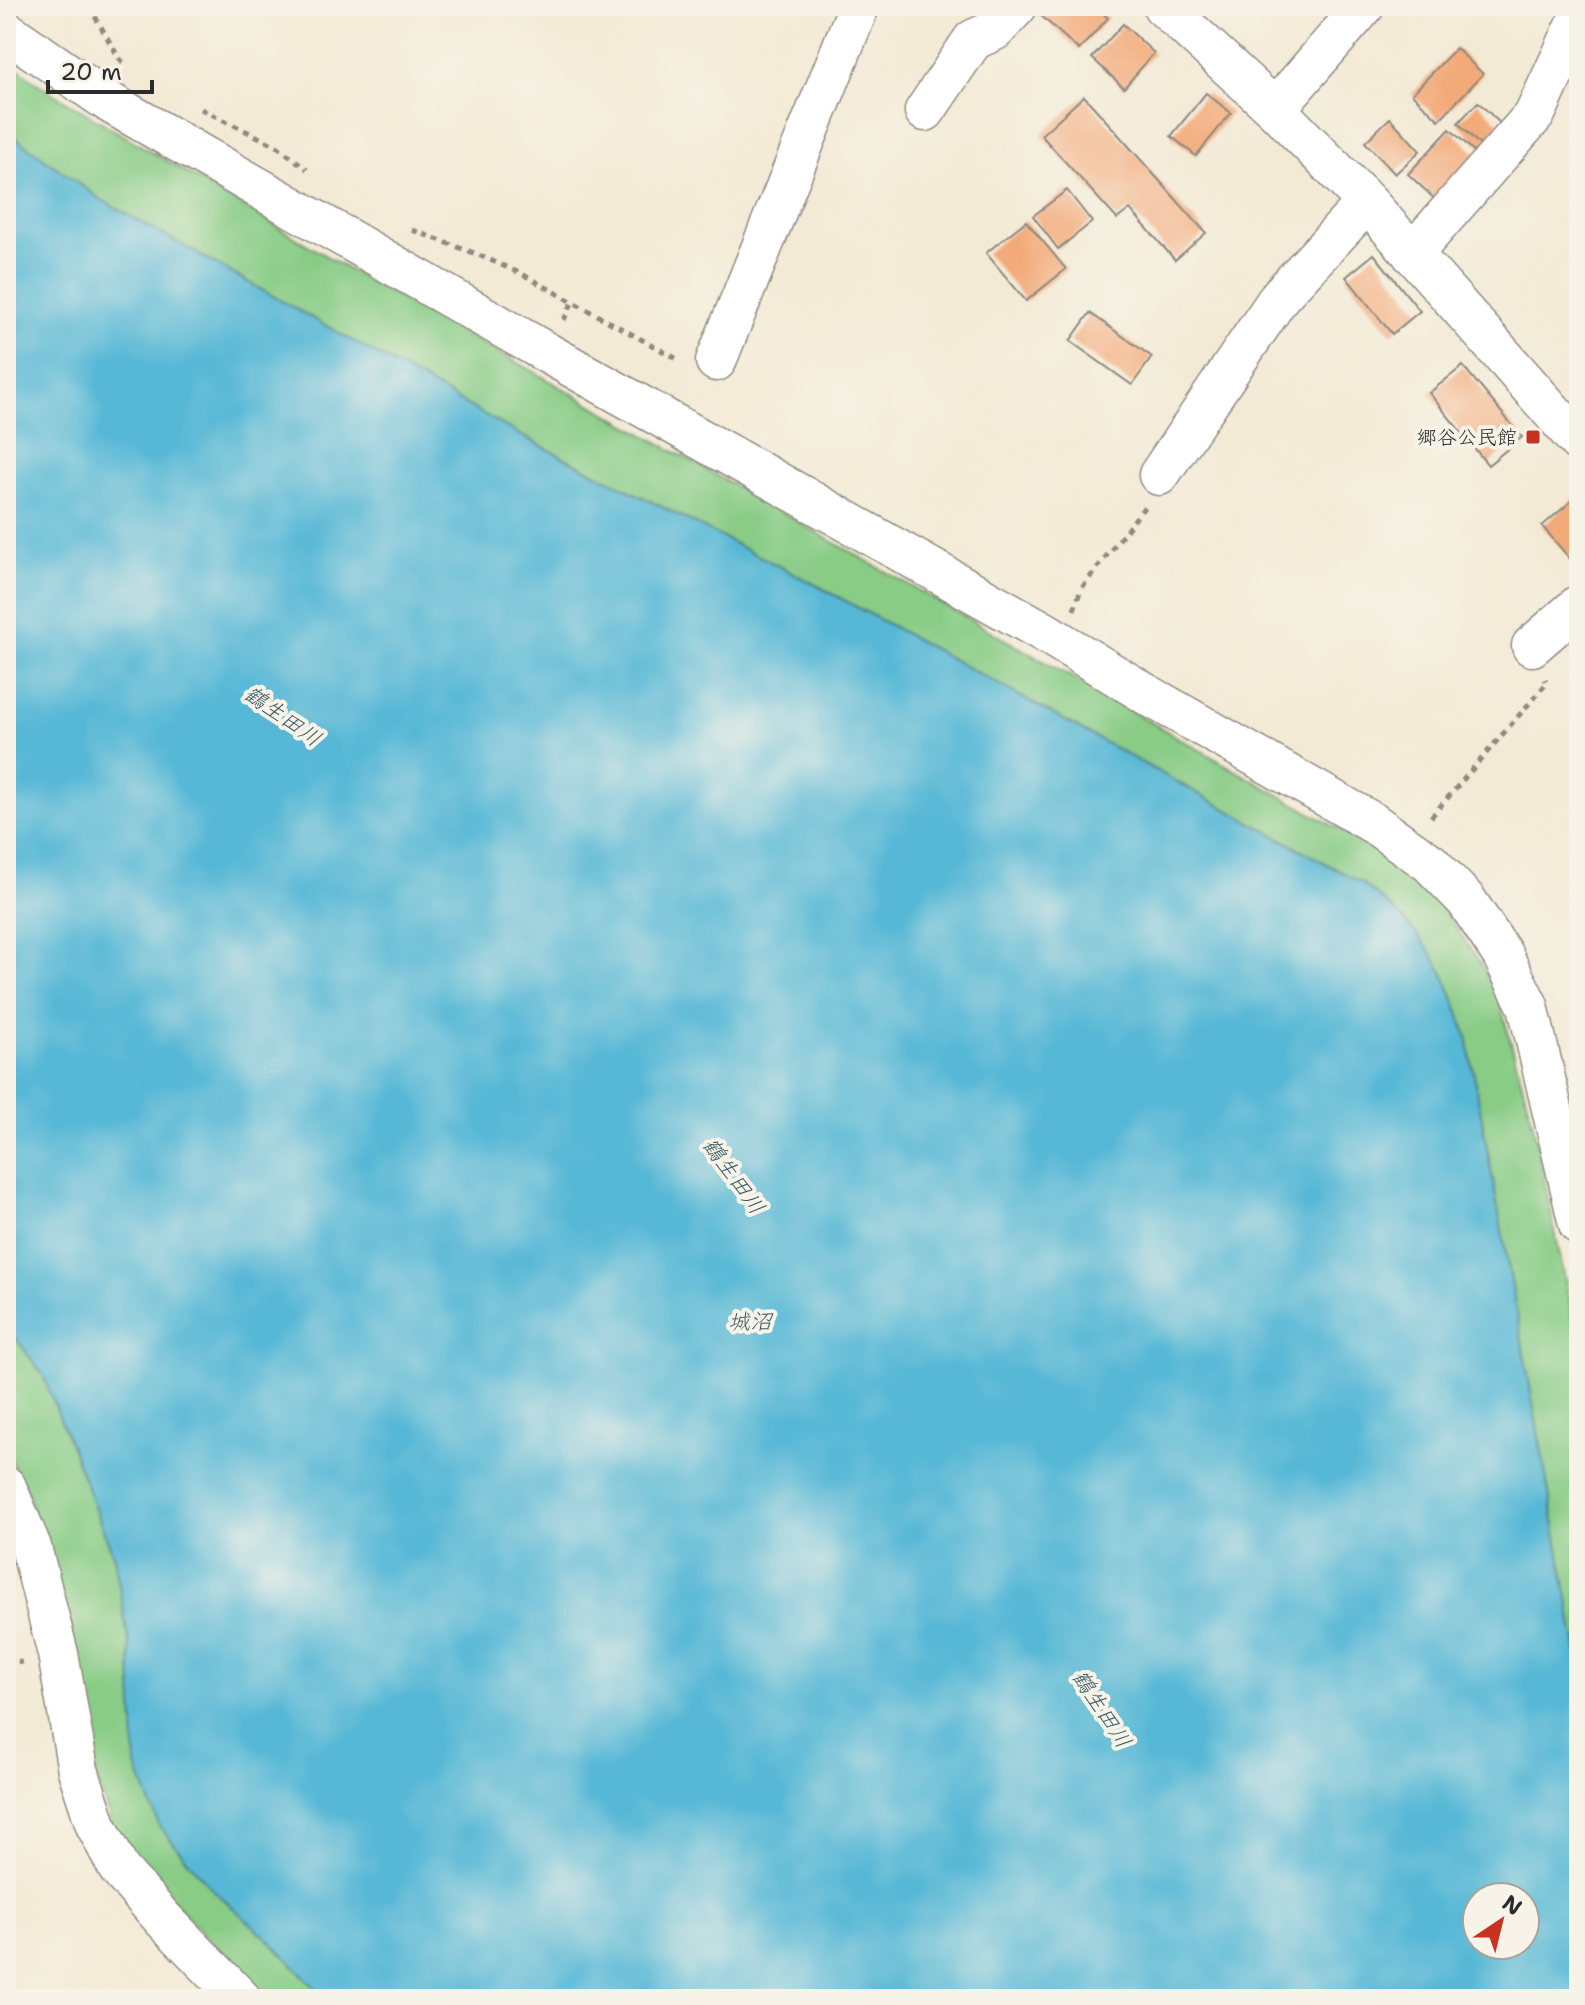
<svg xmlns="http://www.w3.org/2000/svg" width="1585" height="2005" viewBox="0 0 1585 2005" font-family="'Shantell Sans','Klee One',sans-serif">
<rect width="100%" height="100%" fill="#f7f3e8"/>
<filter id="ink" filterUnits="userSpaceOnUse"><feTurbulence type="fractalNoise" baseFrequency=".0125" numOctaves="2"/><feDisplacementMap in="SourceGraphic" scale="16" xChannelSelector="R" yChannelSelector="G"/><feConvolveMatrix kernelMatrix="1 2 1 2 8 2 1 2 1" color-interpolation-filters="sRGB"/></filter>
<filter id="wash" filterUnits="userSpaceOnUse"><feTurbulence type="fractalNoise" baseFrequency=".006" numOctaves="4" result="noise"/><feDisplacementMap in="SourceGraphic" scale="32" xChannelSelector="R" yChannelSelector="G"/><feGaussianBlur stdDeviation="1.8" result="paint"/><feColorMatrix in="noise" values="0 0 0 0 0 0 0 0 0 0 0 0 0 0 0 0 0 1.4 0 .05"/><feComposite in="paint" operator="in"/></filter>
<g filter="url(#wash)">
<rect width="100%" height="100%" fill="#f3ead5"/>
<path fill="#88cc86" stroke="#5a7c58" stroke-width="2" d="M 6,60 L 44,88 L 368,281 L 527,368 L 1411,870 L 1435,896 L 1482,967 L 1498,996 L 1531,1116 L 1579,1347 L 1579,1660 L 1467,1036 C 1459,1014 1452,991 1442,971 C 1423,935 1393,908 1362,883 L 820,587 L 524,437 L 100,199 L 6,131 Z
M 6,1325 L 43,1375 L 114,1557 L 130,1648 L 270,1941 L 326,1999 L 263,1999 L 117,1840 L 88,1754 L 28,1492 L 6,1452 Z"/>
<path fill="#57b8d6" stroke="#417280" stroke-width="2" fill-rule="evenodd" d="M 6,131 L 100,199 L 524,437 L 820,587 L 1362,883 C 1393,908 1423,935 1442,971 C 1452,991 1459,1014 1467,1036 L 1579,1660 L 1579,1999 L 326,1999 L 270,1941 L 209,1886 L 159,1826 L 136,1765 L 130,1648 L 114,1557 L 43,1375 L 6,1325 ZM 1477,1897 L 1525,1897 L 1525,1945 L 1477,1945 Z"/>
<g id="blocks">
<path fill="#f3aa79" d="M 1045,6 L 1095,6 L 1108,18 L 1079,50 L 1038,13 Z
M 1123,24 L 1154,53 L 1124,88 L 1092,58 Z
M 1456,48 L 1483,74 L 1439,120 L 1412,94 Z
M 1206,93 L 1231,113 L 1196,156 L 1171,136 Z
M 1084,96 L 1206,233 L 1175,260 L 1130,209 L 1117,219 L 1041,135 Z
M 1478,102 L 1503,126 L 1482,147 L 1458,123 Z
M 1390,118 L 1420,151 L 1395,174 L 1365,142 Z
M 1450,129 L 1480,157 L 1438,202 L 1408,174 Z
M 1067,190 L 1092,222 L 1058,249 L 1033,216 Z
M 1026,221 L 1066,269 L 1026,301 L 986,253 Z
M 1374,254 L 1420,311 L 1392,334 L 1346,277 Z
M 1090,313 L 1152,357 L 1132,385 L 1070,341 Z
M 1463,366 L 1522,437 L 1488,465 L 1429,393 Z
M 1575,498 L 1579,503 L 1579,565 L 1577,567 L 1542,526 Z"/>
</g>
</g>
<g filter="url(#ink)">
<use href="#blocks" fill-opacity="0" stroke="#8f8a80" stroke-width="2"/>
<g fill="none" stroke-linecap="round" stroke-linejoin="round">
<defs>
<path id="minor" d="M 1163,6 L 1275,109 L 1367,202 L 1579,442
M 6,31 L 112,104 L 549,354 L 1046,633 L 1146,694 L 1373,823 L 1430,863 L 1466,900 L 1502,954 L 1528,1006 L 1579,1224
M 1275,109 L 1364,6
M 925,111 L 973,40 L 995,30 L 1017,6
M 1412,254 L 1535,114 L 1579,19
M 716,361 L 859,6
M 1159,475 L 1280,296 L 1367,202
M 1532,646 L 1579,605
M 6,1487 L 31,1547 L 58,1654 L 78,1770 L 96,1825 L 119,1869 L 164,1920 L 241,1999"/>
</defs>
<use href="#minor" stroke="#8f8a80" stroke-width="43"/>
<path stroke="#8f8a80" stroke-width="5" stroke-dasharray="6 6" stroke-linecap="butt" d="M 89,6 L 119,58 L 127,66
M 201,109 L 277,146 L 307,169
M 412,230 L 474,253 L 522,274 L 679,360
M 564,320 L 572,303
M 1074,610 L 1081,589 L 1145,506
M 1431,817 L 1547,683 L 1545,679
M 6,1665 L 22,1662"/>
<use href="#minor" stroke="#fff" stroke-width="40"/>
</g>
</g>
<rect fill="#c8321e" stroke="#f7f3e8" stroke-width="3" x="1525" y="429" width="16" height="16" rx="4"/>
<g text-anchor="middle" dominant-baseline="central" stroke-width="8" stroke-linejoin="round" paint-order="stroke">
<g font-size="20" fill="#2b2b2b" stroke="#f7f3e8" text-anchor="end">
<text x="1517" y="437">郷谷公民館</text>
</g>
<g font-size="22" font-style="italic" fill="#3a5c67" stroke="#f7f3e8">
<text transform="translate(283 716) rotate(35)">鶴生田川</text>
<text transform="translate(734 1176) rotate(54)">鶴生田川</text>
<text x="750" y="1321">城沼</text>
<text transform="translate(1102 1709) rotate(57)">鶴生田川</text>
</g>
</g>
<rect width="1585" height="2005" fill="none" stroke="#f7f3e8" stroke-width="32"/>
<g transform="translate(1501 1921) rotate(35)"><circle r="38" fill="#f7f3e8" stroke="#a5a39c" stroke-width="2"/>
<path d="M0-6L14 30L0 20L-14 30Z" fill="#c8321e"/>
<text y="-12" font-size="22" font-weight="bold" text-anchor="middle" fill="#2b2b2b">N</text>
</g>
<path d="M48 80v12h104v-12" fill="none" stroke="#2b2b2b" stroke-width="4"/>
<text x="60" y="80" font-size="24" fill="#2b2b2b" stroke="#f7f3e8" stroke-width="6" paint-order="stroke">20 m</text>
</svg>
